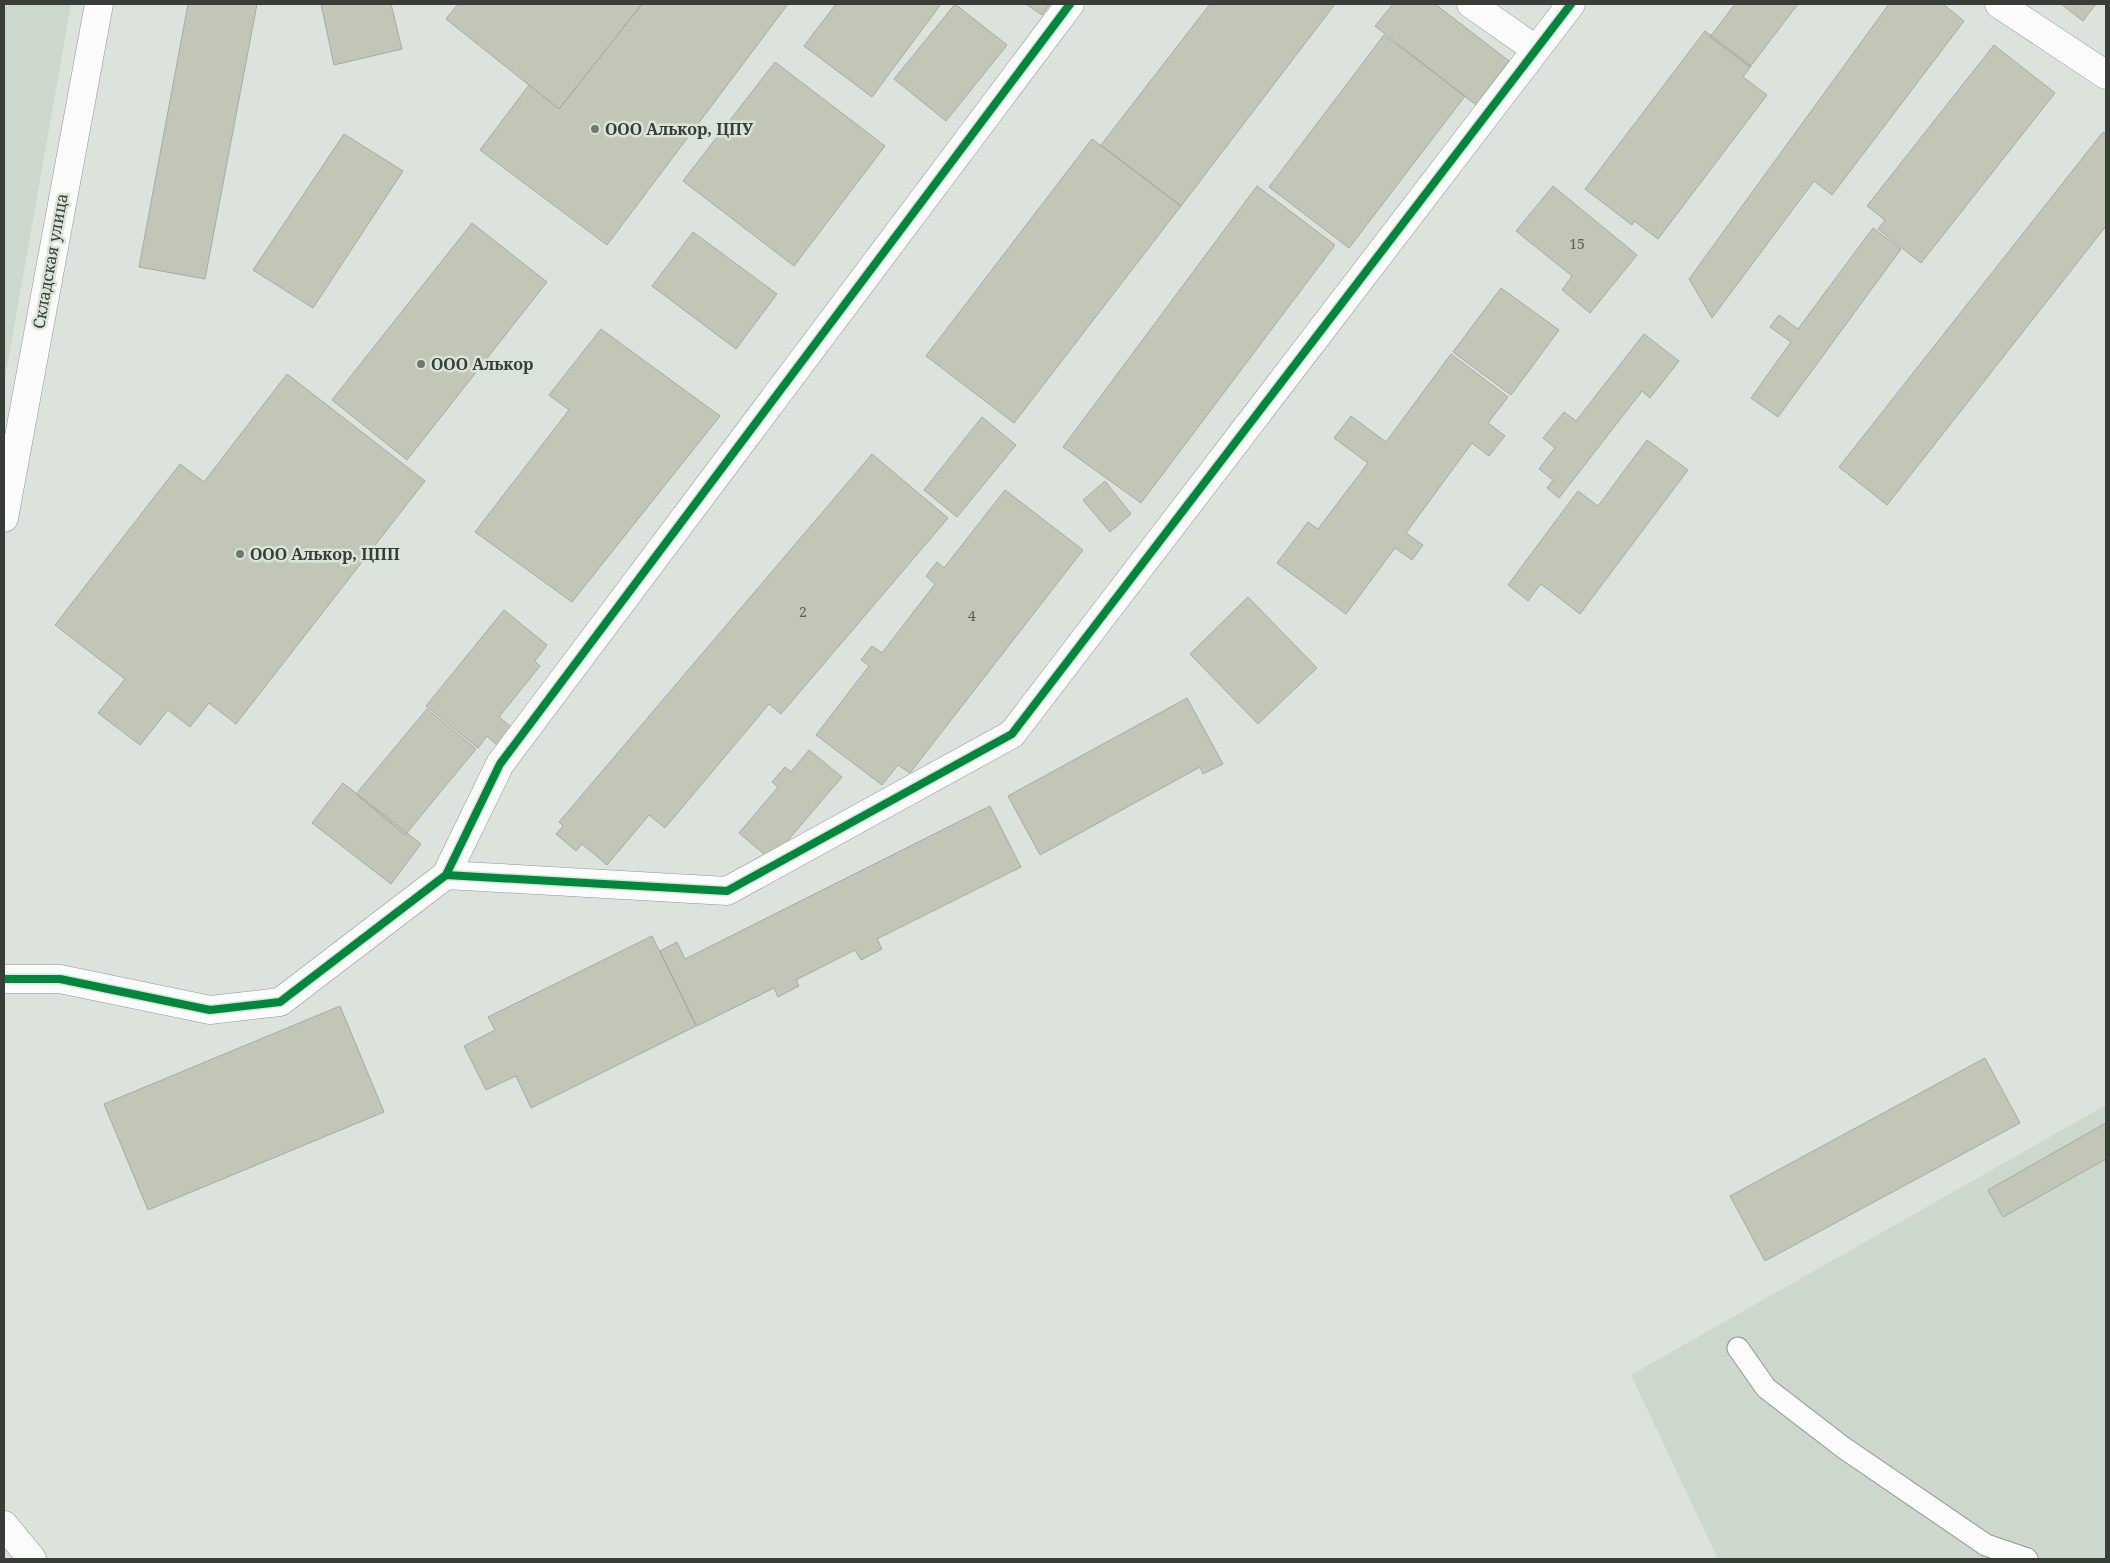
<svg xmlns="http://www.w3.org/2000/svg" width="2110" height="1563" viewBox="0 0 2110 1563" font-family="'Noto Serif',serif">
<rect width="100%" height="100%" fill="#dce2dc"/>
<path fill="#ccd8cc" d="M 4,4 L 71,4 L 4,384 Z
M 2106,1105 L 2106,1559 L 1718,1559 L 1631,1375 Z"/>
<path fill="#c1c6b6" stroke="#a7aaa5" d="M 188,4 L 257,4 L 205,279 L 139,267 Z
M 321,4 L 391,4 L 402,49 L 334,65 Z
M 458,4 L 642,4 L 559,109 L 446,19 Z
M 642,4 L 788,4 L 607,245 L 480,150 L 529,85 L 559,109 Z
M 836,4 L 941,4 L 872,97 L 804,46 Z
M 955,4 L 1007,45 L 946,121 L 894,79 Z
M 1026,4 L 1050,4 L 1042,15 Z
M 1210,4 L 1335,4 L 1181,206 L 1101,145 Z
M 1393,4 L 1435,4 L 1509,61 L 1476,105 L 1375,26 Z
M 1735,4 L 1798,4 L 1750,67 L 1710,37 Z
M 1889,4 L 1943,4 L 1964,21 L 1832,195 L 1814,181 L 1712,318 L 1689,279 Z
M 2061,4 L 2096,4 L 2083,21 Z
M 1705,31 L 1751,66 L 1743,77 L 1767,95 L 1658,239 L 1634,221 L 1632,225 L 1585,189 Z
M 1384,35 L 1465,96 L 1349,248 L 1269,187 Z
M 1994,45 L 2055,93 L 1921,263 L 1878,229 L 1885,220 L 1867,206 Z
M 775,62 L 885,146 L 794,266 L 683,181 Z
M 2103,132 L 2106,134 L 2106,226 L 1887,505 L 1839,467 Z
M 344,134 L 403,171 L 313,308 L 253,270 Z
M 1092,139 L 1181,206 L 1014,423 L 926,356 Z
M 1257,186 L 1335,245 L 1141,503 L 1063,447 Z
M 1553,186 L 1637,255 L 1590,313 L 1562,290 L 1572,276 L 1516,231 Z
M 472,223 L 547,282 L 407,460 L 332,400 Z
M 1873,228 L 1901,249 L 1778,417 L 1751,398 L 1791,342 L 1770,327 L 1779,315 L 1798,329 Z
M 693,232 L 777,294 L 736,349 L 652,286 Z
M 1501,288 L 1559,330 L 1511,395 L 1453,352 Z
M 601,329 L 720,416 L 572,602 L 475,532 L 569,410 L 549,395 Z
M 1644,334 L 1679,361 L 1650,398 L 1642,391 L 1559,498 L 1547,488 L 1553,480 L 1539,469 L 1555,448 L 1543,438 L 1564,412 L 1576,421 Z
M 1451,354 L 1508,397 L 1488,423 L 1505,436 L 1489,456 L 1472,443 L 1406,533 L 1423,545 L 1412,560 L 1395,548 L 1346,614 L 1277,563 L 1308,522 L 1318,529 L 1368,463 L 1334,438 L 1351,416 L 1386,442 Z
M 287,374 L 425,481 L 236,724 L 209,703 L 190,727 L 168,710 L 140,745 L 98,713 L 125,679 L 55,625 L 180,464 L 204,482 Z
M 982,417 L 1016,445 L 957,517 L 924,490 Z
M 1647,440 L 1688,470 L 1580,614 L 1541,584 L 1528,601 L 1508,585 L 1578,491 L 1598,506 Z
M 872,454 L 948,518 L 781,714 L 769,704 L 665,828 L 649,815 L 607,865 L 582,844 L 576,851 L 556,834 L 563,826 L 559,822 Z
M 1105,481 L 1131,514 L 1110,532 L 1083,500 Z
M 1005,490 L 1083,550 L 910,773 L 898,765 L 882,785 L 816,735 L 869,666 L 861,660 L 872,646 L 882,653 L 935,584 L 926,576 L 937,562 L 944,568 Z
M 1248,597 L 1317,668 L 1258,724 L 1190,654 Z
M 504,610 L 547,645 L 535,661 L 540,666 L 499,717 L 515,730 L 500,748 L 487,736 L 478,748 L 426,706 Z
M 1187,698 L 1223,764 L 1203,774 L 1200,767 L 1040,855 L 1008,796 Z
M 427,709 L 476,749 L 405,835 L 356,794 Z
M 809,750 L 842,777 L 771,860 L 739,833 L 778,787 L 772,782 L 785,767 L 791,772 Z
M 343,783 L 421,844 L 391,884 L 312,823 Z
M 990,806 L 1021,867 L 877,939 L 882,949 L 861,960 L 855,950 L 796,980 L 799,986 L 778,997 L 774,988 L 697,1026 L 660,951 L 677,942 L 685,959 Z
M 652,936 L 696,1026 L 531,1108 L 516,1076 L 486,1090 L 464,1046 L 495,1030 L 488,1017 Z
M 340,1006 L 384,1112 L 148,1210 L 104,1104 Z
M 1985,1058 L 2020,1123 L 1765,1261 L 1730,1196 Z
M 2106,1123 L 2106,1159 L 2003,1217 L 1988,1190 Z"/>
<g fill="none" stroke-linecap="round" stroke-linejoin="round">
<defs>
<path id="service" d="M 1738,1348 L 1766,1388 L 1844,1448 L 1986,1545 L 2027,1559"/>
<path id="minor" d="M 1471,4 L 1535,49
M 446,875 L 727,891 L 1012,734 L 1571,4
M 4,979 L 60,979 L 210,1010 L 280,1002 L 446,875 L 500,764 L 1070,4"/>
<path id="tertiary" d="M 1999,4 L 2106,75
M 4,518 L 99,4"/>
<path id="secondary" d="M 4,1525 L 32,1559"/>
</defs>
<use href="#service" stroke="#929792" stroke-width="23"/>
<use href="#minor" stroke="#929792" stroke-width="29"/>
<use href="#tertiary" stroke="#929792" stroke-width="29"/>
<use href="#secondary" stroke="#929792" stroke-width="29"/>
<use href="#service" stroke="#fafbfa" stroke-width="21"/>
<use href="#minor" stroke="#fafbfa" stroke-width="28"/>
<use href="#tertiary" stroke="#fafbfa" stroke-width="28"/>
<use href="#secondary" stroke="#fafbfa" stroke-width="28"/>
<defs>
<path id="cycleway" d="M 446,875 L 727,891 L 1012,734 L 1571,4
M 4,979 L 60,979 L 210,1010 L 280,1002 L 446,875 L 500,764 L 1070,4"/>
</defs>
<use href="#cycleway" stroke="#d9e5d9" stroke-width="11"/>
<use href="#cycleway" stroke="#00873e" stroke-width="8"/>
</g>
<g fill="#717771" stroke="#d9e5d9" stroke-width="2">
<circle cx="595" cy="129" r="5"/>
<circle cx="421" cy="364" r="5"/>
<circle cx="240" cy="554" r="5"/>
</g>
<g text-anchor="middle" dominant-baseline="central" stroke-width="5" stroke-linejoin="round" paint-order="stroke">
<g font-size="14" fill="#5a5f58">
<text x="1577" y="243">15</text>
<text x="803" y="611">2</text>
<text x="972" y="615">4</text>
</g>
<g font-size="16" font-weight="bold" fill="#383d38" stroke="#d9e5d9" text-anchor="start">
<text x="605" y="129">ООО Алькор, ЦПУ</text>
<text x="431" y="364">ООО Алькор</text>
<text x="250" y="554">ООО Алькор, ЦПП</text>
</g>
<g font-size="16" fill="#383d38" stroke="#d9e5d9">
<text transform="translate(50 261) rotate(-80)">Складская улица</text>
</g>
</g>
<rect width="2110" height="1563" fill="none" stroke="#383d38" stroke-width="10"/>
</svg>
